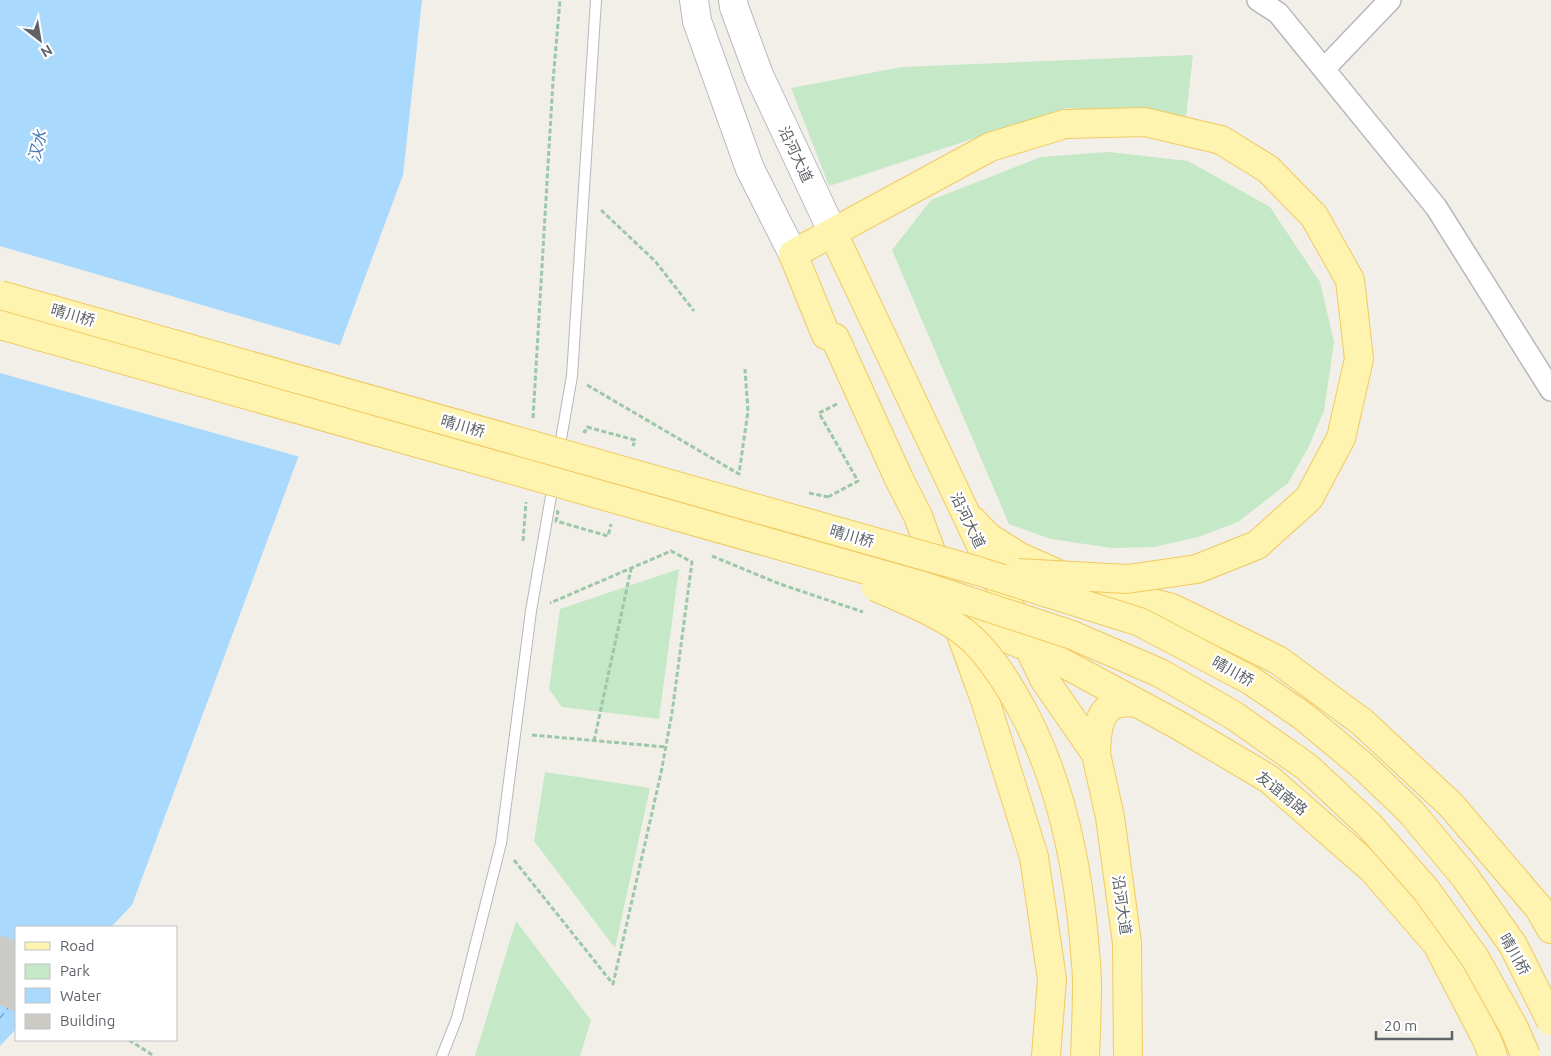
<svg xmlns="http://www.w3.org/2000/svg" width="1551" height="1056" viewBox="0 0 1551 1056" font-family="Ubuntu,'Noto Sans SC',sans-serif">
<rect width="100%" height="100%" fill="#f1efe8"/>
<path fill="#c5e8c6" d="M 1193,55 L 1186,116 L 1067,108 L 829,186 L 791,88 L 902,67 Z
M 1109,152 L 1188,161 L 1270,207 L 1320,282 L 1334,342 L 1324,411 L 1308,448 L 1288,483 L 1238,522 L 1198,537 L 1154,547 L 1112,548 L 1051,539 L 1009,524 L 892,250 L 931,200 L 1041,157 Z
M 679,569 L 659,719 L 562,707 L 549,689 L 560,609 Z
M 545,772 L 650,788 L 615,948 L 534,841 Z
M 516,921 L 591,1020 L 580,1056 L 475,1056 Z"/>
<path fill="#aad9fe" d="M 0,0 L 422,0 L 403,175 L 132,905 L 111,927 L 16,927 L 16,1029 L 0,1046 Z"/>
<path fill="#f1efe8" d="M 0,246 L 342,346 L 300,457 L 0,373 Z"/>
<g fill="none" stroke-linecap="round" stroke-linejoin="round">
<path stroke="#4578b2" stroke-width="1" stroke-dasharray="6 5" stroke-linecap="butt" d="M 0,1018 L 8,1008"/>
</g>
<path fill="#cccac5" d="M 2,935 L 16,942 L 16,1012 L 0,1005 L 0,938 Z"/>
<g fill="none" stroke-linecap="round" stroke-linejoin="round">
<defs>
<path id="lane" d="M 442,1056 L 457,1018 L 501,843 L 531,611 L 572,376 L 596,0"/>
<path id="street" d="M 1258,0 L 1278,13 L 1436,207 L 1551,390
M 1324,69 L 1390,0"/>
<path id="secondary" d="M 694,0 L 697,21 L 750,169 L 793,254
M 733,0 L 734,7 L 759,75 L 833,233"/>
<path id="primary" d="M 833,233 L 1044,679 L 1096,754 L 1110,817 L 1127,943 L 1128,1056
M 973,521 L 988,537 L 1020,557 L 1083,585 L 1172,608 L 1278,660 L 1362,722 L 1451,805 L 1539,908 L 1551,929
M 955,617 L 1052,657 L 1178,725 L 1269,779 L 1373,870 L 1437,944 L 1487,1040 L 1493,1056
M 1096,754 C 1097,736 1096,709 1119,703 C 1124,702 1130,703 1135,702
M 1046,1056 L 1052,979 L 1034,857 L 985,700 L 918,516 L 899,479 L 835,338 L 826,335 L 793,254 L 990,147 L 1065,124"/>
</defs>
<use href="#lane" stroke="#b5b8bc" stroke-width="12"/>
<use href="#street" stroke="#b5b8bc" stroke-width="24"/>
<use href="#secondary" stroke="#b6babf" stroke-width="30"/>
<use href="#primary" stroke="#f1ca61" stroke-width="30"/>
<path stroke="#9cc7aa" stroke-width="3" stroke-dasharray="5 2.5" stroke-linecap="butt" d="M 601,210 L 655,261 L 694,311
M 587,385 L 739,474 L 748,411 L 745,369
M 533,418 L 553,81 L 560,0
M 828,497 L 858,481 L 819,413 L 837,404
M 523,541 L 526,502
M 532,735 L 666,747
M 594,741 L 631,569
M 514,860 L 613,984 L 661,773 L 672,713 L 692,562 L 671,551 L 550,603
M 129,1040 L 154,1056"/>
<use href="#lane" stroke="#fff" stroke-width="10"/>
<use href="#street" stroke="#fff" stroke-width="21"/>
<use href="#secondary" stroke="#fff" stroke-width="28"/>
<use href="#primary" stroke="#fef3af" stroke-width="28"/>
<defs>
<path id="primary-bridge" d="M 0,295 L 978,571 L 1140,622 L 1250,680 L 1303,716 L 1363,766 L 1411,812 L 1465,877 L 1513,945 L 1551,1021
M 0,325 L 923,586 L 1072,635 L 1160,673 L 1233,715 L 1307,767 L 1369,825 L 1426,890 L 1475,958 L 1514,1028 L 1526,1056
M 1018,573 L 1127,579 L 1197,569 L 1257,545 L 1309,498 L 1341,438 L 1359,359 L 1350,280 L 1314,216 L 1268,169 L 1221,140 L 1145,122 L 1065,124
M 876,587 C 905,600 949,617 972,639 C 994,660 1010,687 1024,713 C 1061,783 1077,861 1084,939 C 1085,954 1087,969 1087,984 C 1087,1008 1086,1032 1085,1056"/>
</defs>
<use href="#primary-bridge" stroke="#f1ca61" stroke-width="30" stroke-linecap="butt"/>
<path stroke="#9cc7aa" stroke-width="3" stroke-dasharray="5 2.5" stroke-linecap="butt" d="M 583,431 L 585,432 L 587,427 L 635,440 L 633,446
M 809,493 L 828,497
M 556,511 L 558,512 L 556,521 L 608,536 L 611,524
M 712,556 L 780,584 L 863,612"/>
<use href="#primary-bridge" stroke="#fef3af" stroke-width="28"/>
</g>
<g text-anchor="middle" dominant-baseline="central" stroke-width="4.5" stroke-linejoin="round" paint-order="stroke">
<g font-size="15" fill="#5f6368" stroke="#fff">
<text transform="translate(796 154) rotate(65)">沿河大道</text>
<text transform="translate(73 315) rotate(16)">晴川桥</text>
<text transform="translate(463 426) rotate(16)">晴川桥</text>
<text transform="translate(968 520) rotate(64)">沿河大道</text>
<text transform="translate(852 536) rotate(16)">晴川桥</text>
<text transform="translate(1233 671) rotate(29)">晴川桥</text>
<text transform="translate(1282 793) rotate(39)">友谊南路</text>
<text transform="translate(1122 905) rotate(82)">沿河大道</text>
<text transform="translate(1515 954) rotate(60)">晴川桥</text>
</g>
<g font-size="16" font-style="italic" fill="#4578b2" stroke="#fff">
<text transform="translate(37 146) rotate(-76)">汉水</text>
</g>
</g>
<rect x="15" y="926" width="162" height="115" fill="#ffffff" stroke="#bfc1c3"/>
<rect x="25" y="942" width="25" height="8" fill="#fef3af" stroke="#bfc1c3"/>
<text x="60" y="951" font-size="15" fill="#5f6368">Road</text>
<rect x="25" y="964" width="25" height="15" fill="#c5e8c6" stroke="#bfc1c3"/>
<text x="60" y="976" font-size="15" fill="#5f6368">Park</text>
<rect x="25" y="988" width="25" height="15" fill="#aad9fe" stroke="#bfc1c3"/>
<text x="60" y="1001" font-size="15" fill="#5f6368">Water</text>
<rect x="25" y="1014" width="25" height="15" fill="#cccac5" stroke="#bfc1c3"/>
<text x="60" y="1026" font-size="15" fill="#5f6368">Building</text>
<g transform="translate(40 40) rotate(149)" stroke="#ffffff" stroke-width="4" paint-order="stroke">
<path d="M0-4L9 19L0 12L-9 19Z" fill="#5f6368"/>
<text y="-8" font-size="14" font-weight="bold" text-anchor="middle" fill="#5f6368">N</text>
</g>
<path d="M1376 1031v8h76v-8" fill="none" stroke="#5f6368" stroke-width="2.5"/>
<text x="1384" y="1031" font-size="15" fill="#5f6368" stroke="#ffffff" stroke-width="4" paint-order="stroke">20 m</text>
</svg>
